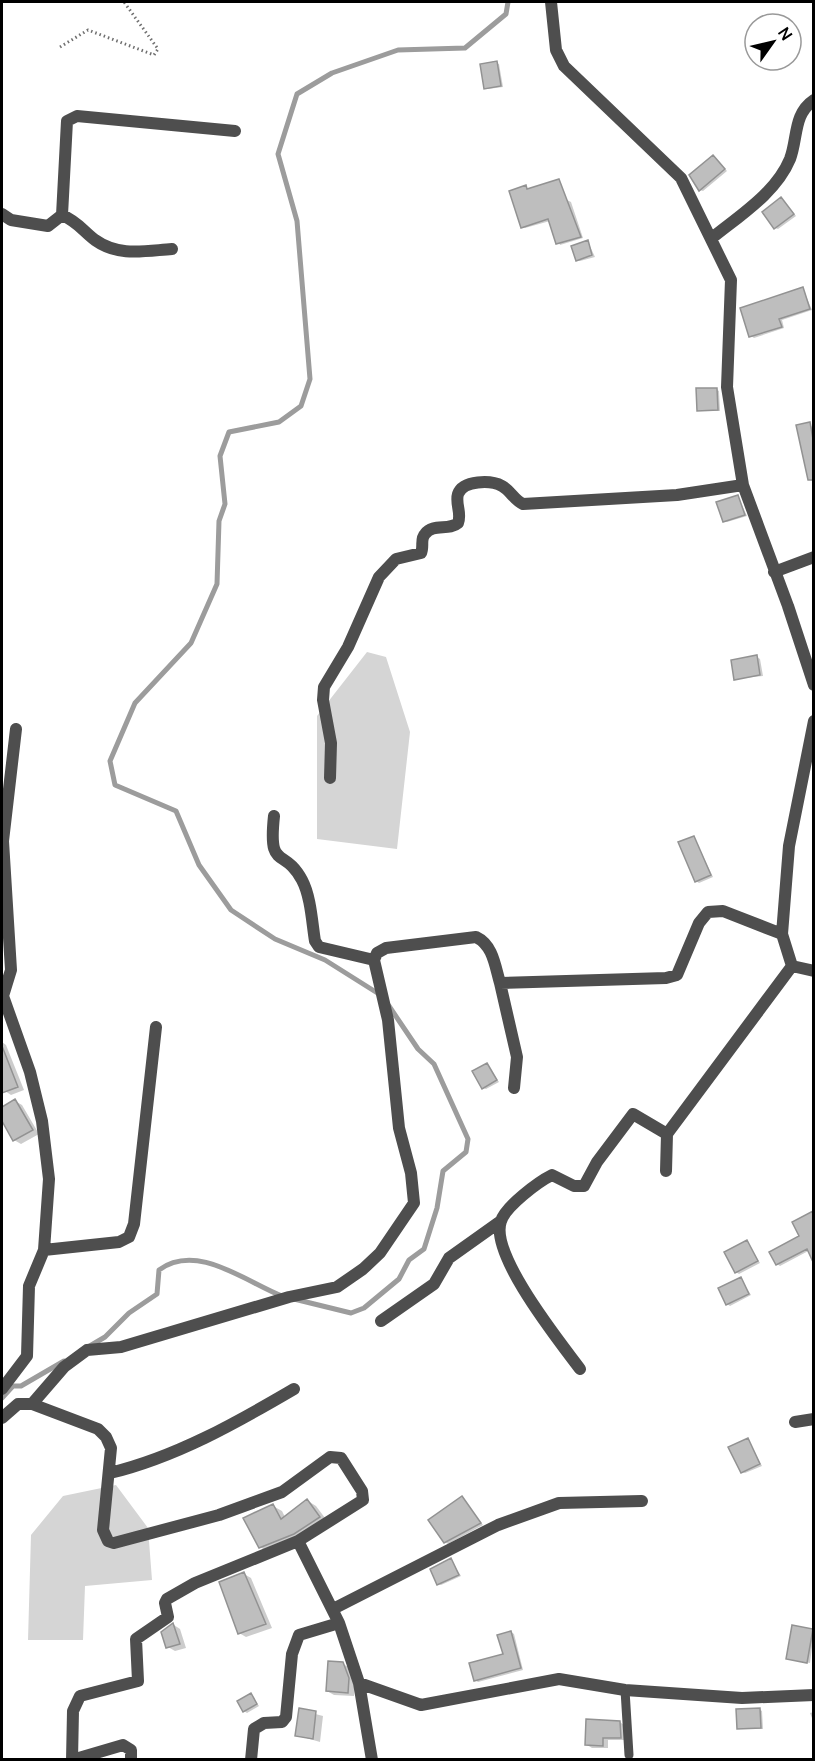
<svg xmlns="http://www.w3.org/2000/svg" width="815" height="1761" viewBox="0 0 815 1761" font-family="Manrope,sans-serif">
<rect width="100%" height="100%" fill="#fff"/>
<path fill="#d5d5d5" d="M 367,652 L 386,657 L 410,732 L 397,849 L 317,839 L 317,716 Z
M 116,1485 L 148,1528 L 152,1580 L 85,1586 L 83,1640 L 28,1640 L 31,1535 L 63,1496 Z"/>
<path fill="#0003" d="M 496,63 L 499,64 L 503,87 L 488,89 L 485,88 Z
M 714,157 L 727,171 L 703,191 L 700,190 Z
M 559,181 L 567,200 L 571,202 L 583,238 L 560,245 L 550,221 L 525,228 L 523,227 L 526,187 L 529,189 Z
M 782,199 L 796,216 L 778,229 L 775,228 Z
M 588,242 L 595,257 L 580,261 L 577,260 Z
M 803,289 L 812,310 L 782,320 L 784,328 L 754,338 L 751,336 Z
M 716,389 L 719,391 L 720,411 L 699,410 Z
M 809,423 L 814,430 L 814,457 L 807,459 Z
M 738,497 L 747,516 L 727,522 L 724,521 Z
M 757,657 L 760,659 L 763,676 L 735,679 Z
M 694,837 L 713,877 L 699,883 L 696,881 Z
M 2,1042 L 6,1045 L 24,1090 L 11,1095 L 5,1091 L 2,1083 Z
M 487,1065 L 499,1082 L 486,1089 L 483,1088 Z
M 15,1101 L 22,1105 L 39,1134 L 21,1144 L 14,1140 L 2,1118 L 2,1109 Z
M 814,1213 L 814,1248 L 780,1266 L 777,1264 L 801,1236 L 794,1223 Z
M 747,1242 L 760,1263 L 739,1274 L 736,1272 Z
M 741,1279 L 751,1295 L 730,1306 L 727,1304 Z
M 748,1439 L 762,1466 L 745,1473 L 742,1472 Z
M 462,1498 L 483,1525 L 448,1544 L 445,1542 Z
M 308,1501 L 316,1506 L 328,1522 L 268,1552 L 260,1547 L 273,1506 L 282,1511 L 285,1517 Z
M 451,1560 L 461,1576 L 441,1585 L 438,1584 Z
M 244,1574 L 251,1578 L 272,1628 L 246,1637 L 239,1633 Z
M 174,1625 L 180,1629 L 186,1648 L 175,1651 L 168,1647 Z
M 794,1627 L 814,1631 L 810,1663 L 791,1660 Z
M 511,1632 L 514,1634 L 523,1670 L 478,1682 L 475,1680 L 505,1655 Z
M 343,1664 L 350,1668 L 355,1683 L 354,1696 L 334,1695 L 327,1691 Z
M 251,1695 L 259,1706 L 247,1713 L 244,1711 Z
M 759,1709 L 762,1711 L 763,1729 L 738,1728 Z
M 300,1710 L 323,1716 L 320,1742 L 296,1735 Z
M 814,1712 L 814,1723 L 810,1713 Z
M 620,1722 L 625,1726 L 626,1740 L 608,1740 L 608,1748 L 592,1748 L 587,1745 Z"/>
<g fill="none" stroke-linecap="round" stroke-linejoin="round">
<path stroke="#9c9c9c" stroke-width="5" d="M 379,994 L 325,960 L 275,939 L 231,910 L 199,865 L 176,811 L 115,785 L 110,761 L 135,703 L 191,643 L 217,584 L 219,521 L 225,504 L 220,456 L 229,432 L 279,422 L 301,406 L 310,379 L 297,221 L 278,154 L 297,94 L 332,73 L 398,50 L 465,48 L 506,14 L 508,2
M 294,1299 L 351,1313 L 364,1308 L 399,1279 L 409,1260 L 424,1249 L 437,1208 L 443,1171 L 466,1152 L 468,1139 L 434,1064 L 418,1049 L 389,1006
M 88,1347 L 105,1337 L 129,1313 L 157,1294 L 159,1270 C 197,1242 246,1282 282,1296
M 2,1398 L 13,1386 L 21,1386 L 64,1361"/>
</g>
<path fill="#bebebe" stroke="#929292" stroke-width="1.5" d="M 497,61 L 501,86 L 484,89 L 480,64 Z
M 713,155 L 725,169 L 699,191 L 689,175 Z
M 559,179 L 581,237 L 556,244 L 548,219 L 521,228 L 509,191 L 526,185 L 527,189 Z
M 781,197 L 794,214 L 774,229 L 762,212 Z
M 588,240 L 592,255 L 576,261 L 571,246 Z
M 803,287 L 810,309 L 779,319 L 782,327 L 749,337 L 740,308 Z
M 696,388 L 717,388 L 718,410 L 697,411 Z
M 810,422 L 813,439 L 813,480 L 808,480 L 796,425 Z
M 738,495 L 745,515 L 723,522 L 716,502 Z
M 757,655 L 760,675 L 734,680 L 731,660 Z
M 694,836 L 711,875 L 695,882 L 678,842 Z
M 2,1046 L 18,1087 L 2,1093 Z
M 487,1063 L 497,1080 L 482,1089 L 472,1071 Z
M 15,1099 L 33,1130 L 13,1141 L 2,1121 L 2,1107 Z
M 813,1211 L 813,1262 L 807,1249 L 776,1265 L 769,1252 L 799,1236 L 792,1222 Z
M 747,1240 L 758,1261 L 735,1273 L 724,1252 Z
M 741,1277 L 749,1294 L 726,1305 L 718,1288 Z
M 748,1438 L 760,1464 L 741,1473 L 728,1447 Z
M 462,1496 L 481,1523 L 444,1543 L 428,1520 Z
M 307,1499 L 320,1517 L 294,1534 L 259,1548 L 243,1518 L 273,1504 L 281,1519 Z
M 451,1558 L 459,1575 L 437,1585 L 430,1569 Z
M 244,1572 L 266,1624 L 238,1634 L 219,1582 Z
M 173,1623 L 180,1644 L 166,1648 L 161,1632 Z
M 792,1625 L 813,1629 L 807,1663 L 786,1659 Z
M 511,1631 L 521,1668 L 474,1681 L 469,1663 L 503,1654 L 497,1635 Z
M 328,1661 L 343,1662 L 349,1678 L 348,1693 L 326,1691 Z
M 251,1693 L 257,1704 L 243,1712 L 237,1701 Z
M 299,1708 L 316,1711 L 313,1739 L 295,1736 Z
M 760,1708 L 761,1728 L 737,1729 L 736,1709 Z
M 586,1719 L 620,1721 L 621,1738 L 603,1738 L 603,1746 L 585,1745 Z"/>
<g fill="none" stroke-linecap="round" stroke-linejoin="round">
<path stroke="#707070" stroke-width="3" stroke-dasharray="1.5 3" stroke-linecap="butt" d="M 60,47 L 88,30 L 154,55 L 158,49 L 124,2"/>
<path stroke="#4e4e4e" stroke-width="9" d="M 625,1690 L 629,1755"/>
<path stroke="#4e4e4e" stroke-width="12" d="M 551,2 L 556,50 L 564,66 L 681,178 L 731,280 L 727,387 L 743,485 L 788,606 L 814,685
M 2,214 L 11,220 L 48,226 L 62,215 L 67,121 L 77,116 L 235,131
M 62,215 C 78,222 82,230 95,240 C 119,257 144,251 172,249
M 712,238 C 739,216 776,193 790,159 C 798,138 793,114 814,100
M 774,572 L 814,557
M 814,721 L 789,846 L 782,934 L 792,966 L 814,971
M 330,778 L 331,743 L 323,700 L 324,687 L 348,647 L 379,577 L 396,559 L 421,553 C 424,547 420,539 425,534 C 433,523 449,531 458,523 C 462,513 455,504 458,494 C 463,480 491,480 502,486 C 511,491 514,500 523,504 L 677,495 L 743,485
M 274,816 C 268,872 284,846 302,880 C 311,897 312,923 315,941 L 319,947 L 374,960
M 500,983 L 517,1057 L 514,1088
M 666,1171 L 667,1134 L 792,966
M 44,1250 L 119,1242 L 129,1237 L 134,1224 L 156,1027
M 381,1321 L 434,1284 L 449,1258 L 501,1221
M 580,1369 C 560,1342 489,1254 501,1221 C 506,1206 538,1182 552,1175 L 574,1186 L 584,1186 L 597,1162 L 633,1114 L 667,1134
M 2,1389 L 27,1356 L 29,1286 L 44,1250 L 49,1179 L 42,1121 L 30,1072 L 3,996 L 11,970 L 3,841 L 16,729
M 32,1404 L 64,1367 L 87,1350 L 121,1347 L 289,1297 L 337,1287 L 363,1269 L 380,1253 L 414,1203 L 411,1173 L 399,1128 L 388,1020 L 374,960 L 377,953 L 386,948 L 476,937 C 493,945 495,966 500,983 L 666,978 L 677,975 L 699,923 L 708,912 L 723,911 L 782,934
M 2,1418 L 18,1404 L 32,1404 L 98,1429 L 106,1437 L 111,1448 L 103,1530 L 108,1541 L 114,1543 L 219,1515 L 282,1492 L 330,1457 L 341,1458 L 362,1491 L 363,1500 L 298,1541
M 795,1422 L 814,1419
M 110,1473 C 176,1457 236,1423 294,1389
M 333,1609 L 498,1525 L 559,1503 L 642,1501
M 359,1683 L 421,1705 L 559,1679 L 625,1690 L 742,1698 L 814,1695
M 72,1760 L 73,1711 L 80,1696 L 138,1681 L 136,1639 L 168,1617 L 165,1603 L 167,1599 L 195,1583 L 298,1541 L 339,1623 L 359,1683 L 372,1760
M 72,1760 L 123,1745 L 131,1750 L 131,1760
M 251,1760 L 254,1729 L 264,1723 L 282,1722 L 286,1717 L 292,1654 L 299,1635 L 339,1623"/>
</g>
<rect width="815" height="1761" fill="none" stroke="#000000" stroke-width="6"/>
<g transform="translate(773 42) rotate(56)"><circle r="28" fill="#ffffff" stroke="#999999" stroke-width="1.5"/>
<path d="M0-4.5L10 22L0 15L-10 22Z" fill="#000000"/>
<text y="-9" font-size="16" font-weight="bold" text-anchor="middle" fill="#000000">N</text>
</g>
</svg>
